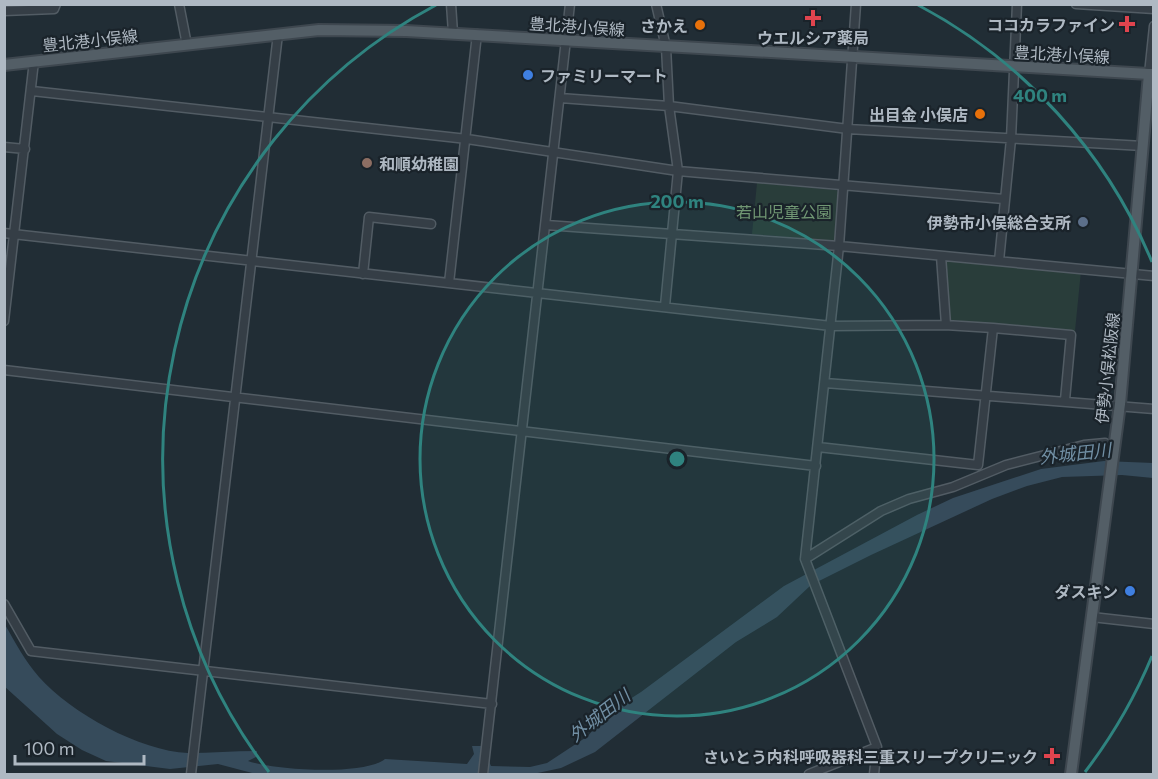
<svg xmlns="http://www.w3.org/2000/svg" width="1158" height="779" viewBox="0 0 1158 779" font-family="Commissioner,'Noto Sans JP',sans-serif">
<rect width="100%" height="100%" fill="#212d35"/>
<path fill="#293d3a" d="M 757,183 L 836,190 L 838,192 L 835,238 L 833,241 L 752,234 Z
M 945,261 L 1081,271 L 1075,331 L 949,320 Z"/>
<path fill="#364b5b" d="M 1104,461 L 1153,463 L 1153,478 L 1122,475 L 1062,477 L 1027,486 L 992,499 L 871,555 L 811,585 L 777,617 L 736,642 L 595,752 L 561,768 L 533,774 L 256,774 L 218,764 L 170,769 L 106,761 L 82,750 L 57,734 L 4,686 L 4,623 C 15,642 25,661 39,677 C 71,713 140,751 188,753 C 211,753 235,751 257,751 L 256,757 L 248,761 C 274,770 364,776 385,759 L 467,764 L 474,754 L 472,746 L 482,746 L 491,766 L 530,767 L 547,763 L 588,736 L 605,715 L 641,692 L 784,586 L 917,515 L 953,498 L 1041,469 Z"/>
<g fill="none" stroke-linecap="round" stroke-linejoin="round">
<defs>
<path id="minor" d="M 179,4 L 187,45
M 451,4 L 453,33
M 656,4 L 666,47 L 669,106 L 678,171 L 665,306
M 856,4 L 839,246 L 805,559 L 877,747 L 874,774
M 1076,4 L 1154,9
M 4,11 L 54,9 L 56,4
M 1149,74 L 1154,26
M 32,91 L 467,139 L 678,171 L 1004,199
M 560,98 L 669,106 L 848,129 L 1143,146
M 4,147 L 25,149
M 546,225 L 839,246 L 1154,276
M 4,233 L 831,326 L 945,325 L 993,328 L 978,465 L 818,447
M 941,256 L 946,325
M 999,261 L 1011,139 L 1017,4
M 363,274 L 369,217 L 431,224
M 449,283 L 477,34
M 4,321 L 34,61
M 993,328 L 1071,335 L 1065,400
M 4,370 L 816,466
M 825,383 L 1154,409
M 805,559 L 881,511 L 909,499 L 953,487 L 1006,465 L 1084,445 L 1105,443
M 4,604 L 31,651 L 492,704
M 1092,617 L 1154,624
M 191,774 L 278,34
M 483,774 L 570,4
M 809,774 L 877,747"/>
<path id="major" d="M 4,65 L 319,30 L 406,31 L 1149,74
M 1071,774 L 1120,404 L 1149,74 L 1154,74"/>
</defs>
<use href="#minor" stroke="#525c64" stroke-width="11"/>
<use href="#major" stroke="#3e474f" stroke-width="14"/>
<use href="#minor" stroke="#353e46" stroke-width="8"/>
<use href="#major" stroke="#535e66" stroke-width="10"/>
</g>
<circle cx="677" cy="459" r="257" fill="#2f837f" fill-opacity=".12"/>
<g fill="none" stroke="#2f837f" stroke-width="3">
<circle cx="677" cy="459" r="257"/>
<path d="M1152 656A514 514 0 0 1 1085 772M269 772A514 514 0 0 1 436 5M918 5A514 514 0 0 1 1152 262"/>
</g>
<g fill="#e0444e" stroke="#1a232a" stroke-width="2">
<path d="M810 9h6v6h6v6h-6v6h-6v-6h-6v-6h6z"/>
<path d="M1124 15h6v6h6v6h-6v6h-6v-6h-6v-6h6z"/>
<path d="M1049 747h6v6h6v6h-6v6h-6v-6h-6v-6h6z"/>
</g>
<g fill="#e8710a" stroke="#1a232a" stroke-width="2">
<circle cx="700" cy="25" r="6"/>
<circle cx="980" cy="114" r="6"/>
</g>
<g fill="#3f7fe0" stroke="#1a232a" stroke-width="2">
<circle cx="528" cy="75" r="6"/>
<circle cx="1130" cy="591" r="6"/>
</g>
<circle fill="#8d6e63" stroke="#1a232a" stroke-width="2" cx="367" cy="163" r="6"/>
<circle fill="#5c6f8a" stroke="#1a232a" stroke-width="2" cx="1083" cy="222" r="6"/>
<g text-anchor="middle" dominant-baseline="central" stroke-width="4.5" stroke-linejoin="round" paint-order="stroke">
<g font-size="16" font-weight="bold" fill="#afb9c3" stroke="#1a232a" text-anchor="end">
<text x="1115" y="24">ココカラファイン</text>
<text x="688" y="25">さかえ</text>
<text x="813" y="37" text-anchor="middle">ウエルシア薬局</text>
<text x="540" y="75" text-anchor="start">ファミリーマート</text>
<text x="968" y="114">出目金 小俣店</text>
<text x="379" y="163" text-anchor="start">和順幼稚園</text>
<text x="1071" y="222">伊勢市小俣総合支所</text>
<text x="1118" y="591">ダスキン</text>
<text x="1038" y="756">さいとう内科呼吸器科三重スリープクリニック</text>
</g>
<g font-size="16" fill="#afb9c3" stroke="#1a232a">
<text transform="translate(577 26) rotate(4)">豊北港小俣線</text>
<text transform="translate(90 40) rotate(-6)">豊北港小俣線</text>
<text transform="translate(1062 54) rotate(3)">豊北港小俣線</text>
<text transform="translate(1107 368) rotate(-84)">伊勢小俣松阪線</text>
</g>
<g font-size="16" fill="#709673" stroke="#1a232a">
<text x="784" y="211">若山児童公園</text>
</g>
<g font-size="18" font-style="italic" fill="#718fa4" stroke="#1a232a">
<text transform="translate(1075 453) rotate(-6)">外城田川</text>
<text transform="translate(599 715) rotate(-38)">外城田川</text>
</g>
</g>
<circle cx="677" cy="459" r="9" fill="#2f837f" stroke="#1a232a" stroke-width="3"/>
<g font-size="18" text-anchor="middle" font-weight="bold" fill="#2f837f" stroke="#1a232a" stroke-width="4.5" stroke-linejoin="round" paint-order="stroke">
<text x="1040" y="102">400 m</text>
<text x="677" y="208">200 m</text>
</g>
<rect width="1158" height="779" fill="none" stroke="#afb9c3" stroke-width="12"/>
<path d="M15 755v9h129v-9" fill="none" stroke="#afb9c3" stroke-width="3"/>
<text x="24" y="755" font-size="18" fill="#afb9c3" stroke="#1a232a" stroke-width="4.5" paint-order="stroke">100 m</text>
</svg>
